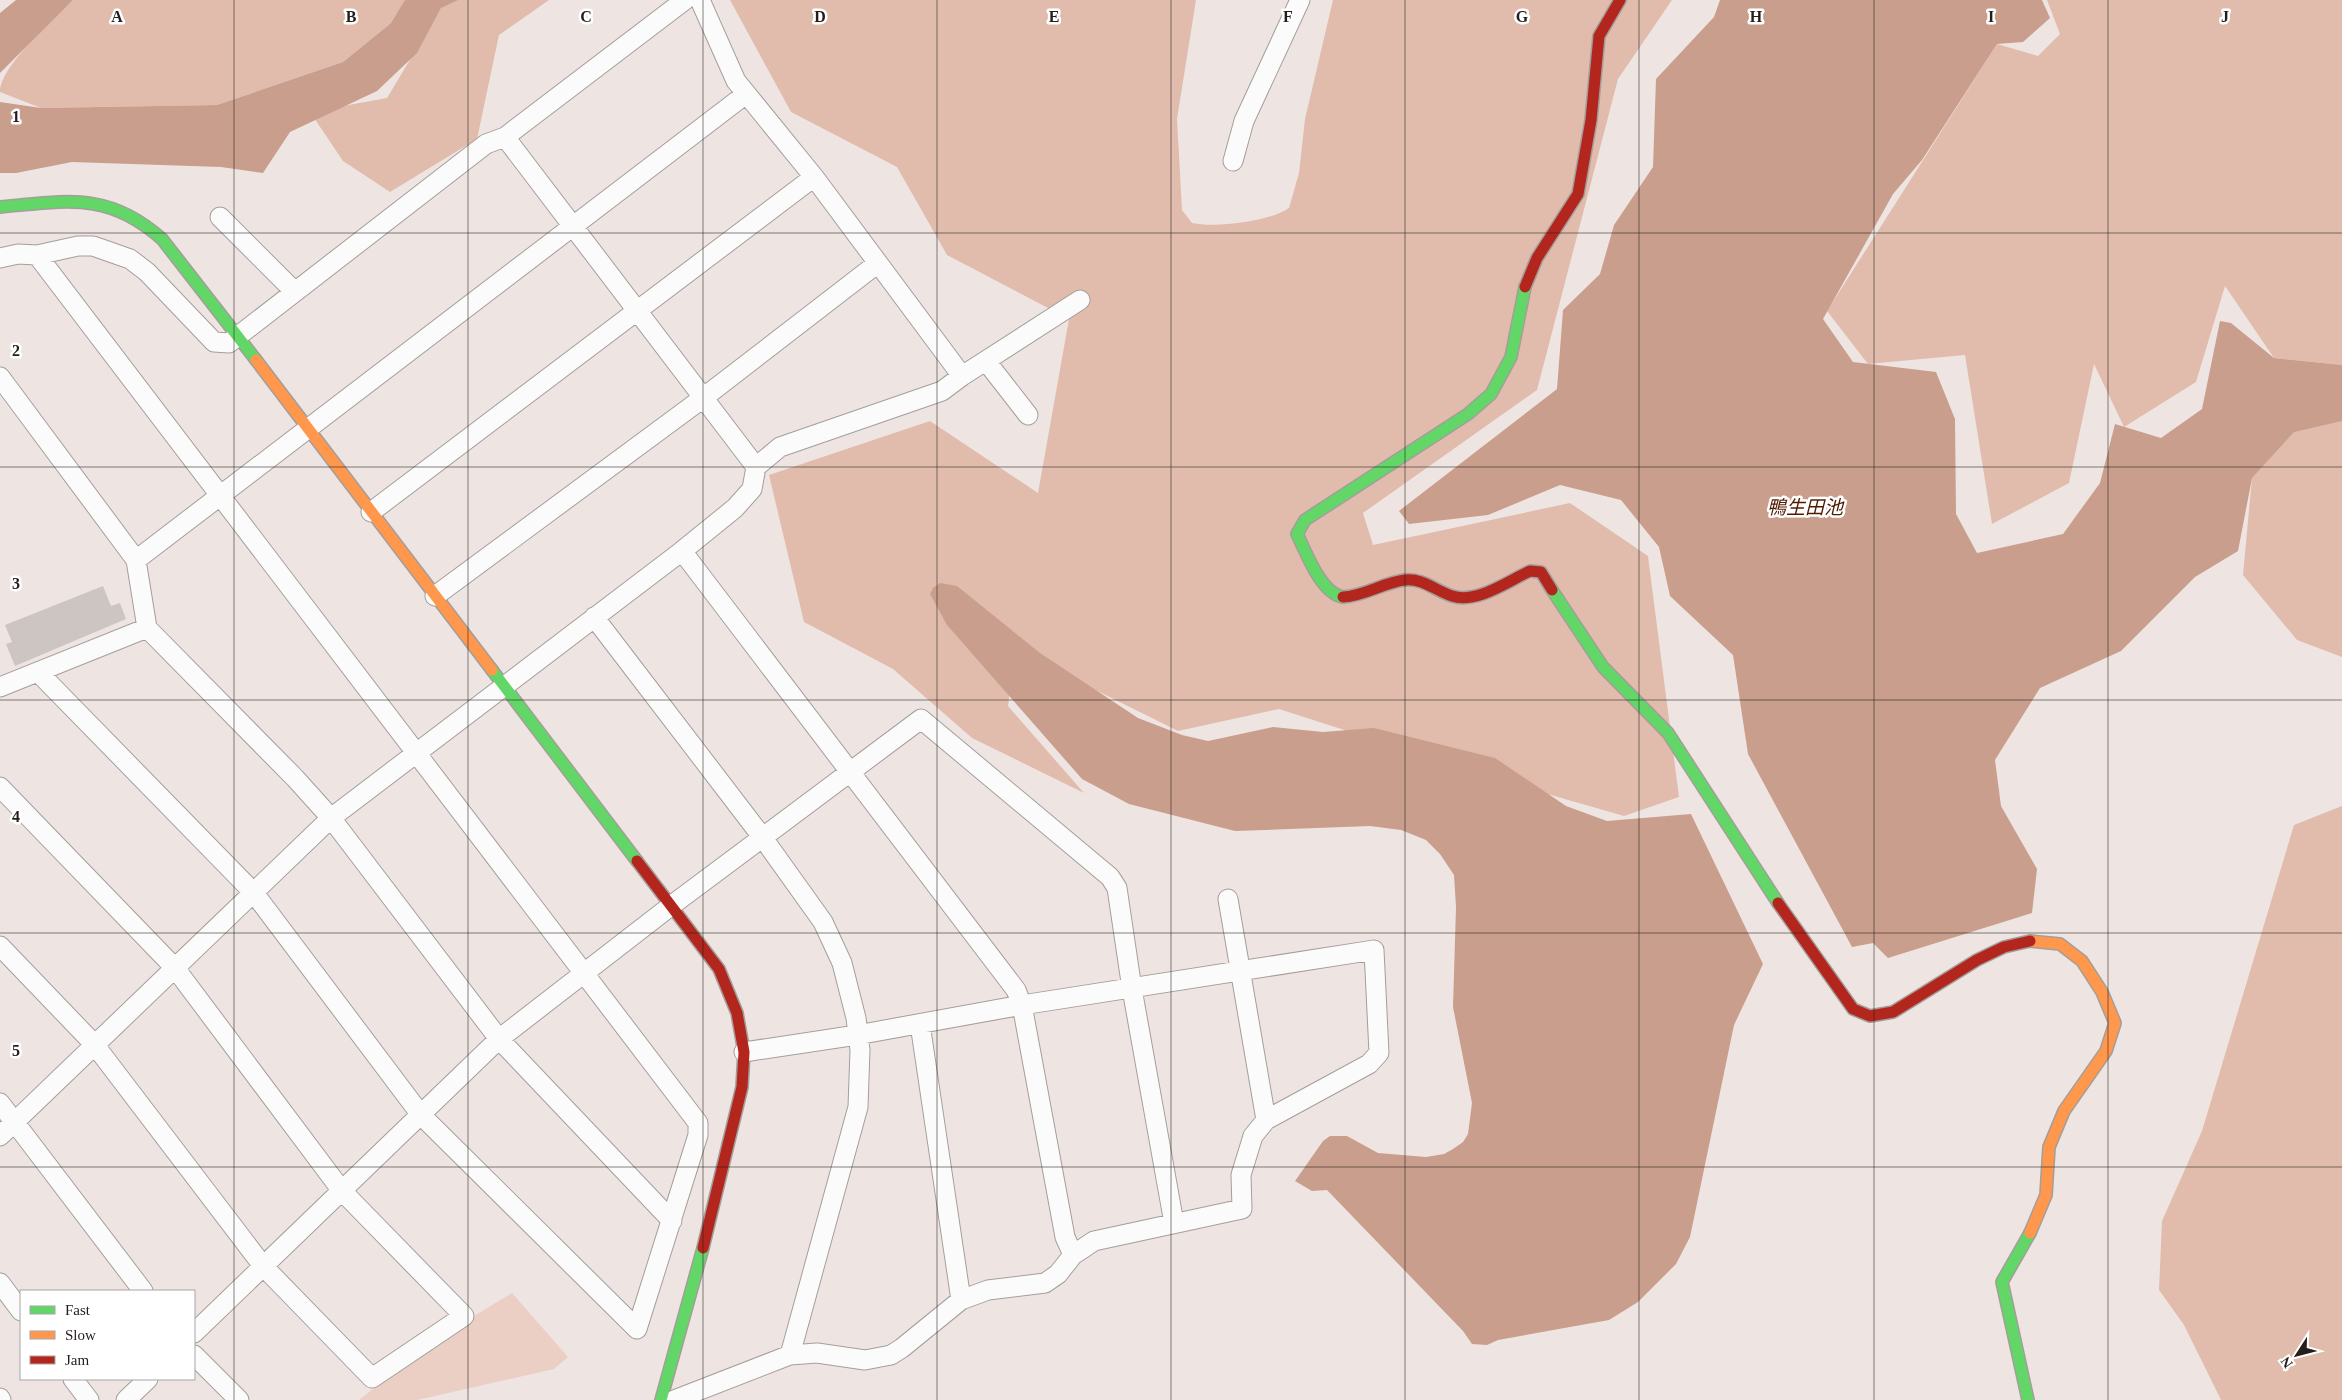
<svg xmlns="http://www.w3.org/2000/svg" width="2342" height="1400" viewBox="0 0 2342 1400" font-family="'Times New Roman','Noto Sans JP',serif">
<rect width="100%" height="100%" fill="#eee5e2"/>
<path fill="#ebcec4" d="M 512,1293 L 568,1357 L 554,1369 L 417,1400 L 359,1400 L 436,1339 Z"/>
<path fill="#e1bcad" d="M 73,0 L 407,0 L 391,23 L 343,62 L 217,105 L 41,108 L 0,92 C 0,66 54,19 73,0 Z
M 450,0 L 549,0 L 499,35 L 477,139 L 390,192 L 343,161 L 310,112 L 387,98 L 441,8 Z
M 730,0 L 1196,0 L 1177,119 L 1182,210 L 1192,223 C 1217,228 1268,222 1289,208 L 1299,173 L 1305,119 L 1333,0 L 1672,0 L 1618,79 L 1537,390 L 1363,513 L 1373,545 L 1570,503 L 1648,556 L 1679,797 L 1624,816 L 1509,783 L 1279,709 L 1178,731 L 1015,650 L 1008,706 L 1084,793 L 972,738 L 893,669 L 804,622 L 769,475 L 930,421 L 1038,493 L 1069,319 L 947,255 L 897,167 L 791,112 Z
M 2047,0 L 2342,0 L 2342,365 L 2274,358 L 2225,286 L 2196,382 L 2124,427 L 2094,364 L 2069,483 L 1992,524 L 1965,355 L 1868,364 L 1827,311 L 1997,44 L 2038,56 L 2060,34 Z
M 2342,420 L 2342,657 L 2297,640 L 2243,575 L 2252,478 L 2293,429 Z
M 2342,806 L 2342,1400 L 2221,1400 L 2184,1325 L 2159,1290 L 2162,1221 L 2202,1131 L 2294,825 Z"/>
<path fill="#c99e8c" d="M 16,0 L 73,0 L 0,73 L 0,13 Z
M 405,0 L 458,0 L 441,8 L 417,53 L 377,91 L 290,132 L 263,173 L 221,167 L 72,162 L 16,173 L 0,173 L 0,102 L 41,108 L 217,105 L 343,62 L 391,23 Z
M 1720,0 L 2042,0 L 2050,18 L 2023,42 L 1997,44 L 1922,160 L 1893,194 L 1823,319 L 1853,362 L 1936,372 L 1955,419 L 1956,514 L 1977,553 L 2063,534 L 2100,483 L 2115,424 L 2161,438 L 2202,409 L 2220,321 L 2231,323 L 2274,358 L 2342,365 L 2342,421 L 2294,432 L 2252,478 L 2238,551 L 2195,577 L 2121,651 L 2040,688 L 1995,760 L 2001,806 L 2037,869 L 2032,913 L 1888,958 L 1873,943 L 1852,947 L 1748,754 L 1733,655 L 1670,596 L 1659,547 L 1621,500 L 1560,485 L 1488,515 L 1409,524 L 1399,511 L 1557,389 L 1563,310 L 1600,274 L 1614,225 L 1653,167 L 1656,79 L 1714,17 Z
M 940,583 L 957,586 L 1040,653 L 1138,718 L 1182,735 L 1208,741 L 1273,727 L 1323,732 L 1374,728 L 1495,758 L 1566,806 L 1607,821 L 1691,814 L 1763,964 L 1734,1025 L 1690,1237 L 1676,1264 L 1638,1302 L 1609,1320 L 1498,1340 L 1487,1345 L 1472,1344 L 1463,1331 L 1327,1190 L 1312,1191 L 1295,1181 L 1323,1141 L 1330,1136 L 1347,1136 L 1378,1153 L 1426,1157 L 1444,1154 L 1453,1149 L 1463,1142 L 1468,1134 L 1472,1103 L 1453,1007 L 1456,907 L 1454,875 L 1440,854 L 1426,840 L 1401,830 L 1370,826 L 1235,831 L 1129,804 L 1082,779 L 947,625 L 930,594 L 933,588 Z"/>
<path fill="#ccc5c2" d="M 103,586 L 111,606 L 120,603 L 126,619 L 15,666 L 6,644 L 12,642 L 5,625 Z"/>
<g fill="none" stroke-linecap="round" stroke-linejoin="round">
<defs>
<path id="street" d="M 505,137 L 756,467
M 1233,161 L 1244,121 L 1300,0
M 220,217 L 295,292
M 37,255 L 698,1123 L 698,1135 L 637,1329 L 421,1115 L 254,893 L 38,672
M 0,258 L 18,254 L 37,255 L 78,246 L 93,246 L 130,259 L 147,272 L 214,342 L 229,343 L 486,144 L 505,137 L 685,0
M 986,361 L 1028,415
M 962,376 L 1080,300
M 0,377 L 136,560 L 147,628 L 0,687
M 371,512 L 814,177
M 682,551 L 1016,990 L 1022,1005 L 1065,1237 L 1073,1255
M 136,560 L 746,94
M 435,596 L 703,398 L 878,263
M 594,617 L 763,838 L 823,922 L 842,963 L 856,1018 L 860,1050 L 858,1107 L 790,1355
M 147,628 L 295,778 L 331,818 L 499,1039 L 672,1221
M 0,787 L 175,968 L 342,1191 L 464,1316 L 372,1378 L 263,1266 L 94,1044 L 0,946
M 1228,899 L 1266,1120
M 920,1024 L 961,1300
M 0,1103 L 143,1291
M 0,1136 L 331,818 L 682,551 L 735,508 L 752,489 L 756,467 L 780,447 L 942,391 L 962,376 L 814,177 L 736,81 L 700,0
M 0,1283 L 21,1311
M 194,1333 L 499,1039 L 672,905 L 921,719 L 1110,877 L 1117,888 L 1132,989 L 1174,1223
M 194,1355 L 239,1400
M 73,1379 L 89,1400
M 0,1398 L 1,1400
M 126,1400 L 148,1379
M 674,1400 L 790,1355 L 817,1353 L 865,1360 L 891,1355 L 902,1348 L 961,1300 L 988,1290 L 1045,1283 L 1058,1274 L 1073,1255 L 1094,1241 L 1242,1209 L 1241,1175 L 1253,1136 L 1266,1120 L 1369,1064 L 1379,1053 L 1374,950 L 1022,1005 L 857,1035 L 744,1052"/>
<path id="fast" d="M 0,207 C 67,201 108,191 162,239 L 256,360
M 1552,590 L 1603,667 L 1668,733 L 1778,903
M 1343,597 C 1321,594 1306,552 1297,534 L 1305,520 L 1468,414 L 1491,394 L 1511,357 L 1525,287
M 492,670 L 637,861
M 661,1400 L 703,1248
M 2028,1400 L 2002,1282 L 2030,1233"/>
<path id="slow" d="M 256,360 L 492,670
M 2030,1233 L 2046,1195 L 2049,1147 L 2064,1111 L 2106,1051 L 2115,1023 L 2102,992 L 2082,961 L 2060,944 L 2030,941"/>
<path id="jam" d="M 1525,287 L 1537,258 L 1578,194 L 1591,120 L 1599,36 L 1620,0
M 1343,597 C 1365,596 1384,582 1405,580 C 1423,578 1436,591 1452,596 C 1477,604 1508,581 1530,571 L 1541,572 L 1552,590
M 637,861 L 719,969 L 737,1013 L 744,1052 L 742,1087 L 703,1248
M 1778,903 L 1853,1009 L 1870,1016 L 1893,1012 L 1977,960 L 2004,947 L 2030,941"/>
</defs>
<use href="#street" stroke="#a49e9b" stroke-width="21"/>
<use href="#fast" stroke="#a49e9b" stroke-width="14"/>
<use href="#slow" stroke="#a49e9b" stroke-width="14"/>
<use href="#jam" stroke="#a49e9b" stroke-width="14"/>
<use href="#street" stroke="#fcfbfb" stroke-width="19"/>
<use href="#fast" stroke="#63d668" stroke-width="11"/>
<use href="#slow" stroke="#ff974d" stroke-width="11"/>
<use href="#jam" stroke="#b3261e" stroke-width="11"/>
</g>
<path fill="none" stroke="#231d1b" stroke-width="1" stroke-opacity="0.55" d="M 234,0 L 234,1400M 468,0 L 468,1400M 703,0 L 703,1400M 937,0 L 937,1400M 1171,0 L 1171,1400M 1405,0 L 1405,1400M 1639,0 L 1639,1400M 1874,0 L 1874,1400M 2108,0 L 2108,1400M 0,233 L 2342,233M 0,467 L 2342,467M 0,700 L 2342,700M 0,933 L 2342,933M 0,1167 L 2342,1167"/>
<g text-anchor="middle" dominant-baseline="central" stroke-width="5" stroke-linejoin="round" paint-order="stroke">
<g font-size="19" font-style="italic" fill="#511b00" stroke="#fff">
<text x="1805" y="507">鴨生田池</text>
</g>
</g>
<g font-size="16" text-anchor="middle" font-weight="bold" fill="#231d1b" stroke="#fff" stroke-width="5" stroke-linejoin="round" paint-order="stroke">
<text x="117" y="22">A</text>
<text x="351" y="22">B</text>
<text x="586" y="22">C</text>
<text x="820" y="22">D</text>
<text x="1054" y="22">E</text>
<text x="1288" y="22">F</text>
<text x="1522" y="22">G</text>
<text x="1756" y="22">H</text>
<text x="1991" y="22">I</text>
<text x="2225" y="22">J</text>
<text x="16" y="122">1</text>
<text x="16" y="356">2</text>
<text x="16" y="589">3</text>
<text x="16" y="822">4</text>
<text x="16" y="1056">5</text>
</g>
<rect x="20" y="1290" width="175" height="90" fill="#ffffff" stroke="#a7a5a4"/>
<rect x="30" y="1306" width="25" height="8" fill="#63d668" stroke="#a7a5a4"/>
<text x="65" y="1315" font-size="15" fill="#231d1b">Fast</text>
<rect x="30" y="1331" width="25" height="8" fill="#ff974d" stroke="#a7a5a4"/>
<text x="65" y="1340" font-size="15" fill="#231d1b">Slow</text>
<rect x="30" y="1356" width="25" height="8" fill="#b3261e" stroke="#a7a5a4"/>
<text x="65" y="1365" font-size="15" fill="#231d1b">Jam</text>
<g transform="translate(2297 1355) rotate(234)" stroke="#ffffff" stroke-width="4" paint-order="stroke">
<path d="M0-4L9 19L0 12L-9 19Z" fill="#231d1b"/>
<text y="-8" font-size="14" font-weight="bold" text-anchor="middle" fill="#231d1b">N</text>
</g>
</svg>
